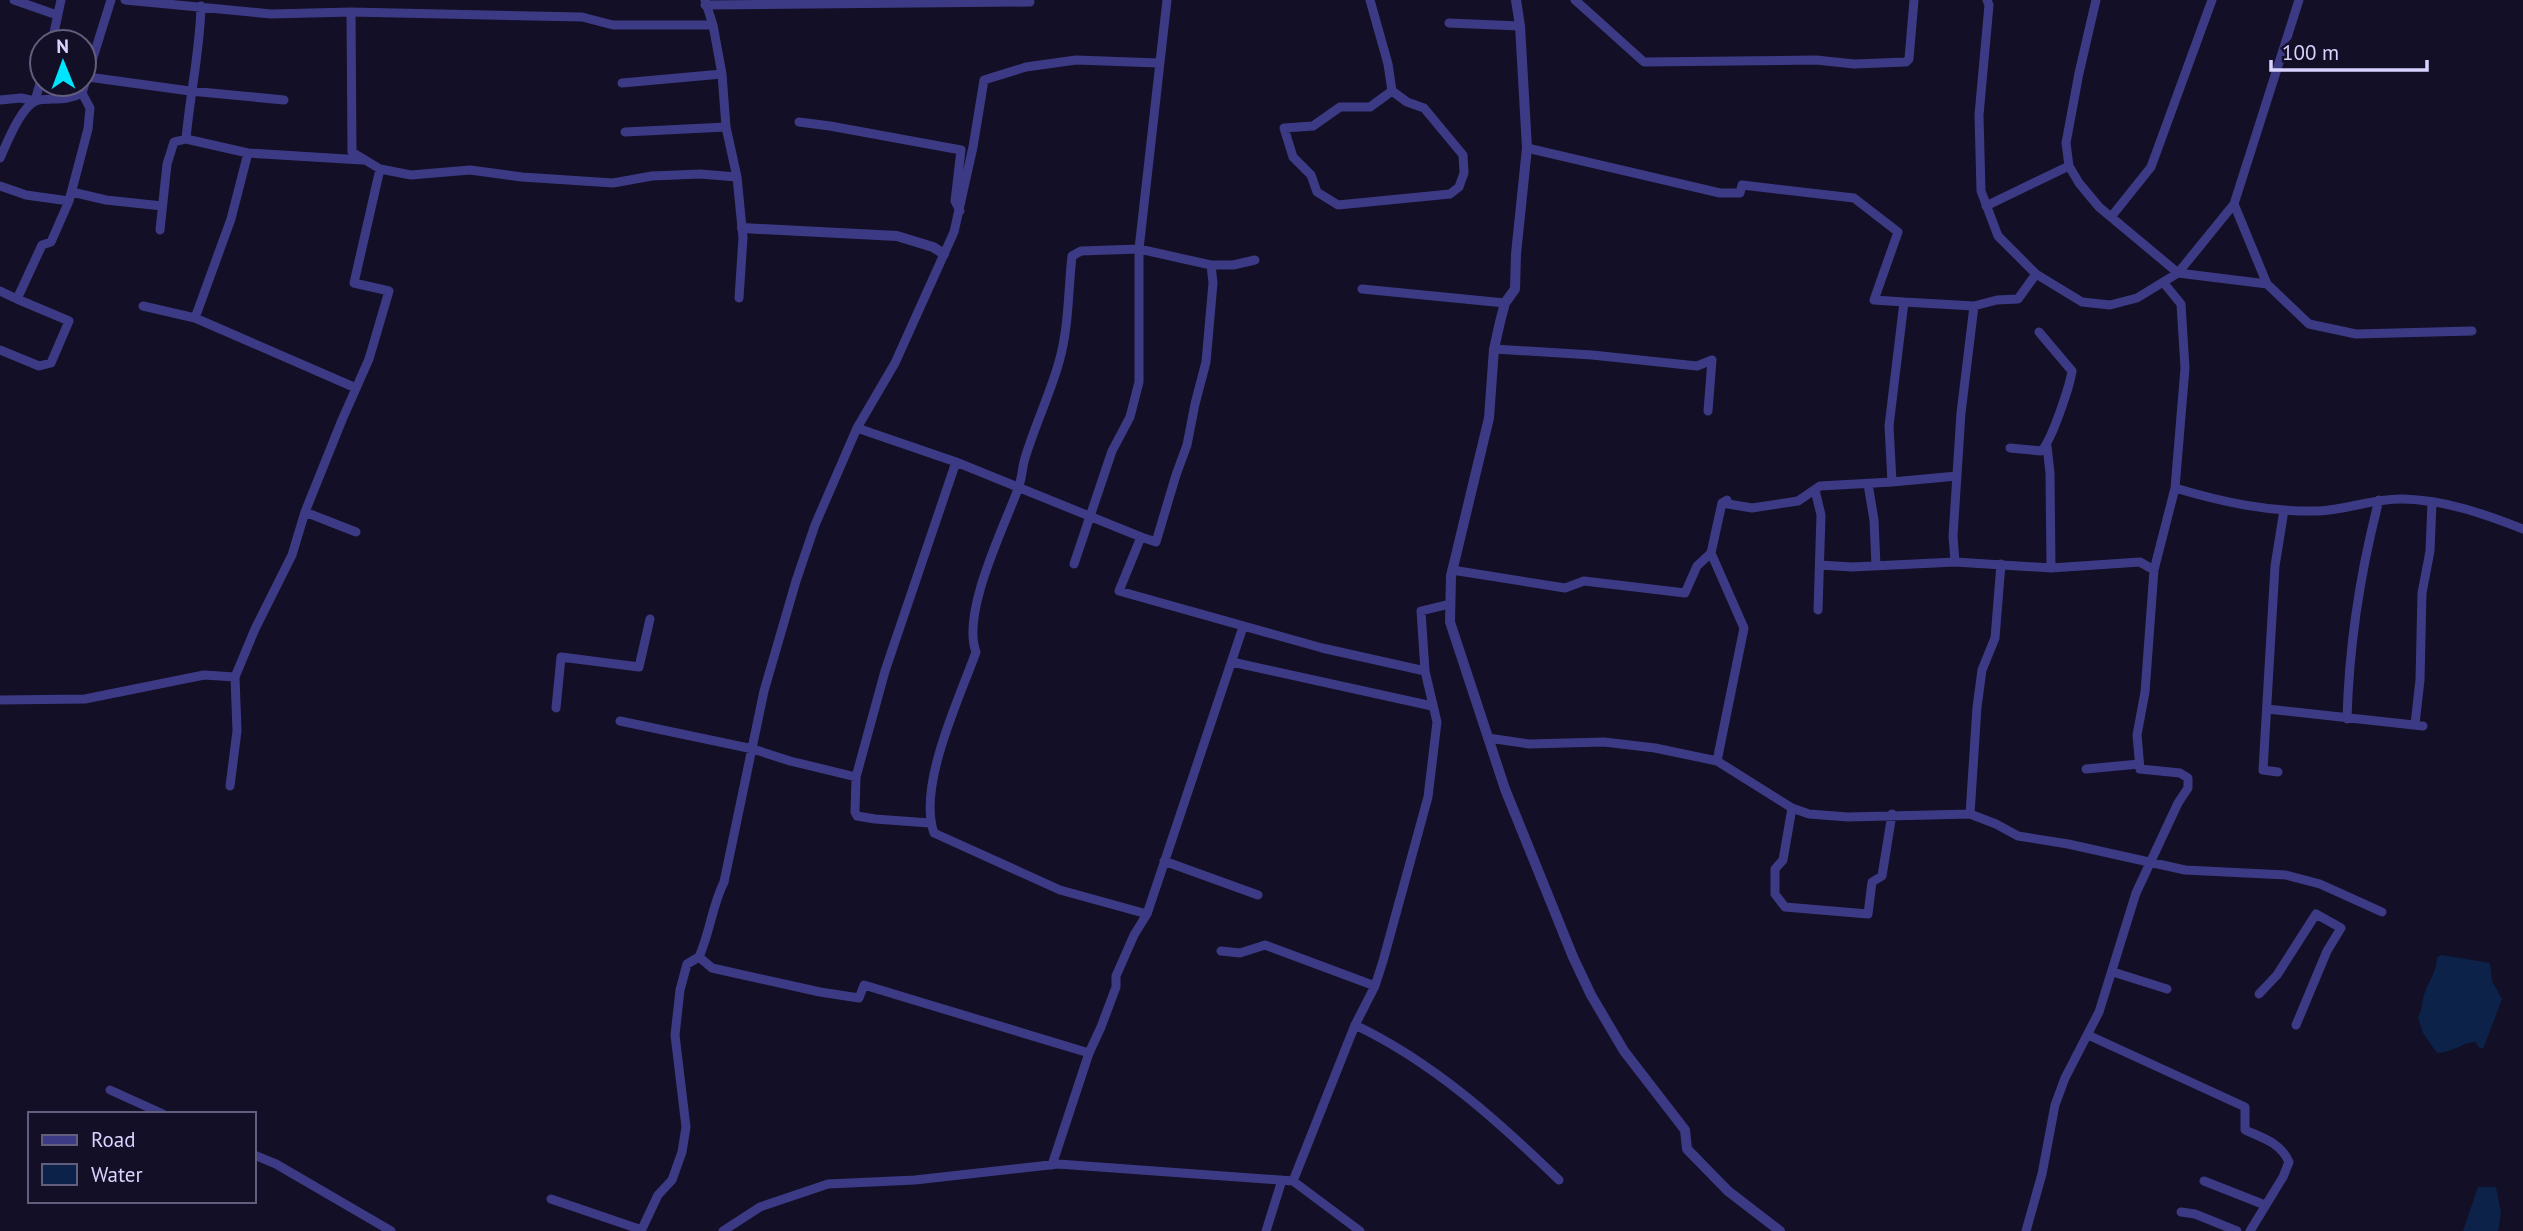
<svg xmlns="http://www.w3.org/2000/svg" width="2523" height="1231" viewBox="0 0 2523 1231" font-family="'PT Sans',sans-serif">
<rect width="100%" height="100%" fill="#130f26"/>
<path fill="#0c2248" d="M 2442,955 L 2490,963 L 2492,981 L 2502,999 L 2483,1049 L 2478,1047 L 2476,1042 C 2463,1042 2455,1052 2437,1053 L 2423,1033 L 2418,1017 C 2423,1009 2421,1004 2424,995 C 2428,982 2437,971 2437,957 Z
M 2478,1187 L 2496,1187 L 2501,1213 L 2498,1231 L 2463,1231 Z"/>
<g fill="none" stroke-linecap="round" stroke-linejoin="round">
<path stroke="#3d3a85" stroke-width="9" d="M 14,0 L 57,15
M 125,0 L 271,14 L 351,12 L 582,17 L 613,25 L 713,25
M 705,0 L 713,25 L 722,74 L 726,127 L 737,177 L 743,238 L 739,298
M 1370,0 L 1388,64 L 1392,91 L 1370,107 L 1340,107 L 1313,126 L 1284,128 L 1293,157 L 1311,175 L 1317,192 L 1338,205 L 1450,194 L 1459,187 L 1464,173 L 1463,155 L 1424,108 L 1407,102 L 1392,91
M 1575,0 L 1644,62 L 1816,60 L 1854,64 L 1906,62 L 1909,59 L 1914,0
M 1987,0 L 1989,5 L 1979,115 L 1981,191 L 1998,236 L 2036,274 L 2082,302 L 2110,305 L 2137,298 L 2178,273 L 2234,204 L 2299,0
M 2096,0 L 2079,73 L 2066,143 L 2069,166 L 2079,183 L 2099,207 L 2178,273 L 2267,284 L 2309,324 L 2356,334 L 2472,331
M 705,5 L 1030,2
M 351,12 L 352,152 L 380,169 L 411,175 L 470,170 L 522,177 L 613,183 L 652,176 L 700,174 L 737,177
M 1449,23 L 1520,26
M 52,42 L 61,0
M 88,77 L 190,91 L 284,100
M 622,83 L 722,74
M 0,100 L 21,98 L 35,101 L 42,76
M 799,122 L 830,126 L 961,150 L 955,201 L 960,211
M 625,132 L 726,127
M 186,139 L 248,153 L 231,219 L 195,318
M 1527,148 L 1720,193 L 1740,193 L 1742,185 L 1854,198 L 1898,232 L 1874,300 L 1904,302
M 248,153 L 362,160
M 0,158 C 7,143 22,103 39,100 C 54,98 67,101 82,93 L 111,0
M 0,186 L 26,195 L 69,201
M 72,192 L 106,200 L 162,206
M 2234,204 L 2267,284
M 1986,206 L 2069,166
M 2111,217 L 2151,167 L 2212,0
M 160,230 L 167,164 L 174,142 L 186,139 C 190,94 200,51 201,6
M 1211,265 L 1233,265 L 1255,260
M 1362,289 L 1505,303
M 0,291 L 17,299
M 143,306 L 195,318 L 356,388
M 1974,306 L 1997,300 L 2018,299 L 2036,274
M 1494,349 L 1592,355 L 1697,366 L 1712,360 L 1708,411
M 0,350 L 39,366 L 51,363 L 69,321 L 17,299 L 42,245 L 51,242 L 69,201 L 88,129 L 90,108 L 82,93
M 857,428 L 956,462 L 1141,537
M 2047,446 L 2050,473 L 2051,568
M 2010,448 L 2041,451 C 2051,443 2070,385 2072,371 L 2039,332
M 1892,482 L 1957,476
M 1868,484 L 1874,520 L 1876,566
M 2175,488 C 2222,502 2268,512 2318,511 C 2347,510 2374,498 2403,499 C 2446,500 2484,514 2523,529
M 1815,490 L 1821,515 L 1818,610
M 1722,503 L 1752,508 L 1798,501 L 1820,486 L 1892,482 L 1889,426 L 1904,302 L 1974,306 L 1961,413 L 1953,536 L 1955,562
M 305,512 L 356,532
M 1711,553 L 1744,628 L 1717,761
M 1074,564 L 1112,451 L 1130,417 L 1139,382 L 1139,249 L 1167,0
M 1820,565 L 1852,567 L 1955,562 L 2051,568 L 2140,562 L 2154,570
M 1452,570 L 1565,588 L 1584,581 L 1685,593 L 1697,566 L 1711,553 L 1722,503 L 1727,500
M 1232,662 L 1432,706
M 0,700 L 85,699 L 204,675 L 235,677 L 255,629 L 292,555 L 305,512 L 342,420 L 369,359 L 389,291 L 354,283 L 380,169
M 556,708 L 561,657 L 639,667 L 650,619
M 2267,709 L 2423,726
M 2347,719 C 2349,644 2360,573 2379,500
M 620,721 L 753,749 L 790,761 L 856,777 L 885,671 L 956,462
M 2415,724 L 2420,680 L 2422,593 L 2430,551 L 2432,502
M 1488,738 L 1529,744 L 1604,742 L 1655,748 L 1717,761 L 1792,808 L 1809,814 L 1848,817 L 1970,814 L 1996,824 L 2018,836 L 2068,844 L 2185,870 L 2286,875 L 2320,884 L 2382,912
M 2086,769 L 2139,764
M 2278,772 L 2263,770 L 2275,566 L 2284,510
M 856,777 L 855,812 L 857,816 L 875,819 L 930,823
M 230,786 L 237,731 L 235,677
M 1792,808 L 1783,860 L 1775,869 L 1775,894 L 1785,907 L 1868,914 L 1872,882 L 1882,876 L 1892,814
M 1970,814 L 1977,707 L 1982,670 L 1995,638 L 2001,564
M 1164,861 L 1258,895
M 1147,914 L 1060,890 L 934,833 C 917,786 960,697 976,652 C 961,613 1004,527 1018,489 C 1022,479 1022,468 1025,458 C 1035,425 1050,394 1059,362 C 1069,327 1068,292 1072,256 L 1081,251 L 1139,249 L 1211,265 L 1213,283 L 1206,362 L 1195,404 L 1187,445 L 1176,475 L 1156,542 L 1141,537 L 1119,591 L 1322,648 L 1425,671
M 1221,951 L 1240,953 L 1265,945 L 1375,986
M 2113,972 L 2167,989
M 2259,994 L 2277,975 L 2316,914 L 2341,928 L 2327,951 L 2296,1025
M 1355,1025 C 1433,1062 1498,1121 1559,1180
M 2088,1035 L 2245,1107 L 2245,1130 C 2263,1138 2281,1143 2289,1162 L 2283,1177 L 2250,1231
M 1089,1053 L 1101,1027 L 1116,987 L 1116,976 L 1134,935 L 1147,914 L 1243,627
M 110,1090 L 163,1114
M 254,1155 L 276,1164 L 391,1231
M 1052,1165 L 1089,1053 L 864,985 L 859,998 L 820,992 L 712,968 L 699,957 C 710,932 712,906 724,882 L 764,691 L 796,581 L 815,525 L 857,428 L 895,363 L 954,232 L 973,147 L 984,80 L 1026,67 L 1076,60 L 1159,63
M 1293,1181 L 1355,1025 L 1375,986 L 1383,961 L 1428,797 L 1437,722 L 1425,671 L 1421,611 L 1450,604
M 2204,1181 L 2265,1205
M 551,1199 L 642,1230
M 2181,1212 L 2195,1214 L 2237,1231
M 641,1231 L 658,1195 L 672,1180 L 682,1152 L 686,1127 L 675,1035 L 680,990 L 687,964 L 699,957
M 723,1231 L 760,1207 L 828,1184 L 915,1180 L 1058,1164 L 1293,1181 L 1360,1231
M 1266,1231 L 1282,1180
M 2026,1231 L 2042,1174 L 2055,1105 L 2065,1078 L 2099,1012 L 2136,893 L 2178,803 L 2188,788 L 2188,778 L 2180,773 L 2140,769 L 2137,735 L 2145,692 L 2154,570 L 2175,488 L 2185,368 L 2181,304 L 2163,282"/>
<path stroke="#3d3a85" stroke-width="10" d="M 1516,0 L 1520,26 L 1527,148 L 1516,254 L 1515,289 L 1505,303 L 1500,322 L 1494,349 L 1489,418 L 1451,576 L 1450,622 L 1505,789 L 1573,957 L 1591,995 L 1624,1051 L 1685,1130 L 1687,1149 L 1728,1191 L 1780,1231
M 742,228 L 897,236 L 933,247 L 944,254"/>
</g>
<rect x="28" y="1112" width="228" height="91" fill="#130f26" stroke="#625e7d" stroke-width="2"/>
<rect x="42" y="1135" width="35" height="10" fill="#3d3a85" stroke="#625e7d" stroke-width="2"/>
<text x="91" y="1147" font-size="21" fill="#d9d4ff">Road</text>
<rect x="42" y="1164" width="35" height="21" fill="#0c2248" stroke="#625e7d" stroke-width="2"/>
<text x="91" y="1182" font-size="21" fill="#d9d4ff">Water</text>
<g transform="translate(63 63) rotate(359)"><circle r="33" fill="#130f26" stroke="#625e7d" stroke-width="2"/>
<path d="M0-5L12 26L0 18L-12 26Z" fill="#00e5ff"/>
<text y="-10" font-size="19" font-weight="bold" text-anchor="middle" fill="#d9d4ff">N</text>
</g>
<path d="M2271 60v10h156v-10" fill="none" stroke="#d9d4ff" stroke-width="3.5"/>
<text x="2282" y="60" font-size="21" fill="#d9d4ff" stroke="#130f26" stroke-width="5" paint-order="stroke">100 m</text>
</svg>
